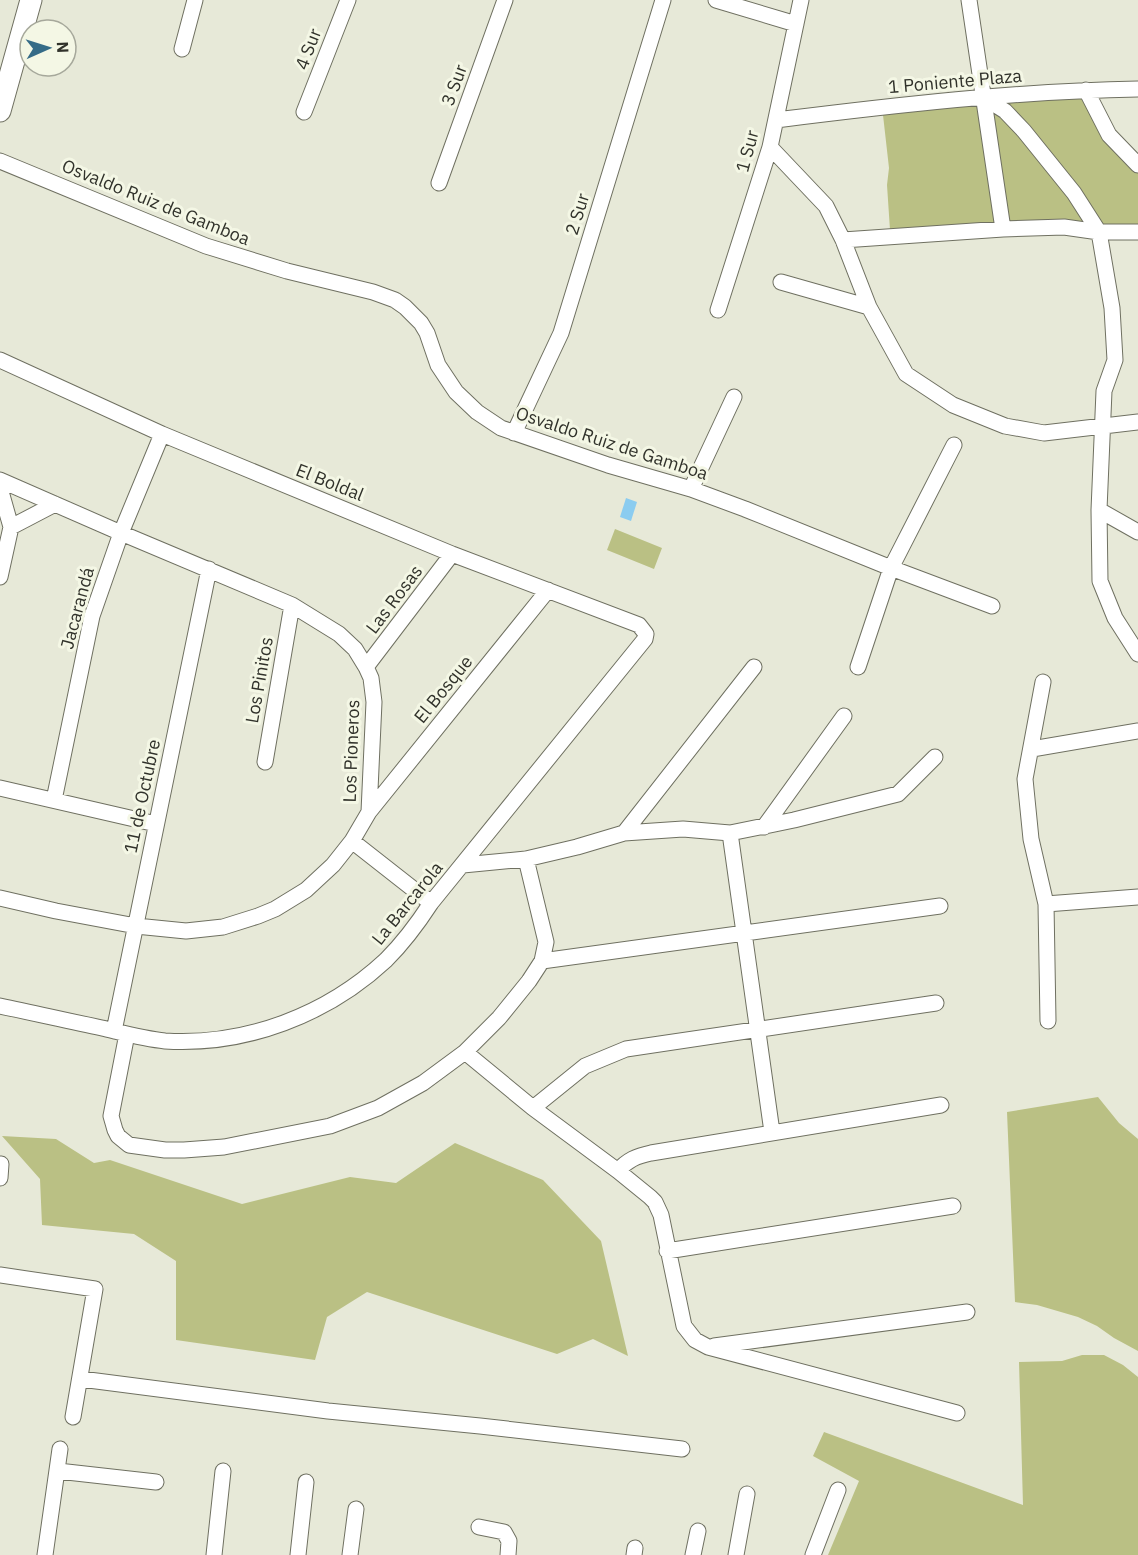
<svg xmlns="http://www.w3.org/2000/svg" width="1138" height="1555" viewBox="0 0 1138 1555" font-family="'IBM Plex Sans',sans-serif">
<rect width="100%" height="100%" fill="#e7e9d8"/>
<path fill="#bac084" d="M 1082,96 L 1138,172 L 1138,227 L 890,230 L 887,185 L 889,168 L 883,115 L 994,103 Z
M 615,529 L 662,548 L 654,569 L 607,550 Z
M 1098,1097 L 1119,1123 L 1138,1139 L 1138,1351 L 1114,1338 L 1097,1326 L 1078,1317 L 1037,1305 L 1015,1302 L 1007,1112 Z
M 2,1136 L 56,1139 L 94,1163 L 110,1160 L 242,1204 L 350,1177 L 396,1183 L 455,1143 L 543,1180 L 601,1241 L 628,1356 L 593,1339 L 557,1354 L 367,1292 L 327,1317 L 315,1360 L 176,1340 L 176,1261 L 134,1234 L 42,1225 L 40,1179 Z
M 1082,1355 L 1104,1355 L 1123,1365 L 1138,1377 L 1138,1555 L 828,1555 L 859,1481 L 813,1456 L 824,1432 L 1023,1505 L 1019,1362 L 1062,1361 Z"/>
<path fill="#8bccf0" d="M 626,498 L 637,502 L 631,521 L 620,517 Z"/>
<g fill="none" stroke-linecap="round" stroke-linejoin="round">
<defs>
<path id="street" d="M 716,0 L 796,24
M 969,0 L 1003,229
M 182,49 L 195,0
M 1086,90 L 1109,135 L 1138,165
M 983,97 L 1005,111 L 1024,131 L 1074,193 L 1099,232 L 1112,308 L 1115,360 L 1104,391 L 1099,510 L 1100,581 L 1115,618 L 1138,654
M 304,112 L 348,0
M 776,120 C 896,105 1017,91 1138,89
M 770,147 L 826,206 L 843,240 L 869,307 L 906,374 L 953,405 L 1005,426 L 1044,433 L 1138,422
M 0,161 L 206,246 L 287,271 L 373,292 L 395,300 L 405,307 L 421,323 L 427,333 L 438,365 L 456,392 L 477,412 L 501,428 L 608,465 L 691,489 L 745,509 L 891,568 L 992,606
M 439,183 L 505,0
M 843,240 L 1003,229 L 1064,227 L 1099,232 L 1138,232
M 781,282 L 869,307
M 718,310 L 770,147 L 801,0
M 0,360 L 162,434 L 452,554 L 639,625 L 646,634 L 645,639 L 431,903 C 418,923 403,943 386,960 C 327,1015 246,1046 165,1041 C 144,1039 123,1033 102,1028 C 68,1021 34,1013 0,1006
M 514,433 L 561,333 L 663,0
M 0,480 L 121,533 L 292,605 L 339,634 L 355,649 L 366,667 L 371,678 L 374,702 L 369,812 L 352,841 L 333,865 L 306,890 L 275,909 L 258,916 L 223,927 L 186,931 L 136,926 L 56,911 L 0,898
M 0,488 L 11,527 L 0,577
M 691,489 L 734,397
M 1099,510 L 1138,532
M 11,527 L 55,504
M 366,667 L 452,554
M 858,667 L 891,568 L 954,445
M 1043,682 L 1025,779 L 1031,839 L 1046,904 L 1048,1021
M 1032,749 L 1138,731
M 265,762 L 292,605
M 0,788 L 156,824
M 54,800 L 92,616 L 121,533 L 162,434
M 369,812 L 548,590
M 764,827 L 844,716
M 624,833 L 754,667
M 730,833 L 772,1132
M 352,841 L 431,903
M 463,865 L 526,859 L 577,847 L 624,833 L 683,829 L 730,833 L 794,820 L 898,794 L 935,757
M 1046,904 L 1138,897
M 542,961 L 940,906
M 114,1031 L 209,569
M 127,1034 L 111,1116 L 115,1130 L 118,1136 L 129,1145 L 165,1150 L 184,1150 L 224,1147 L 330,1126 L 378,1108 L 423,1083 L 465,1052 L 499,1018 L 529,981 L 542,961 L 546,942 L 526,859
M 465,1052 L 533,1108 L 618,1171 L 650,1197 L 655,1202 L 661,1215 L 684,1326 L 695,1340 L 708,1347 L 957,1413
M 533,1108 L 585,1066 L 626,1049 L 936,1003
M 618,1171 C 627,1160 637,1156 651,1153 L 941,1105
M 0,1178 L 1,1164
M 667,1251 L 953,1206
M 0,1275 L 95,1289 L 73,1417
M 714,1346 L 967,1312
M 81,1379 L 328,1411 L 480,1426 L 682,1449
M 58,1471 L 156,1482
M 479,1527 L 504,1532 L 509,1541 L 508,1555
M 45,1555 L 60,1449
M 214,1555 L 223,1471
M 298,1555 L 306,1482
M 350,1555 L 356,1509
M 634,1555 L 635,1548
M 693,1555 L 698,1531
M 736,1555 L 747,1494
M 813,1555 L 838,1490"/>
<path id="secondary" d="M 0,111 L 31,0"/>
</defs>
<use href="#street" stroke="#6f7061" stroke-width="17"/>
<use href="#secondary" stroke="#6f7061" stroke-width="23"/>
<use href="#street" stroke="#fff" stroke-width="15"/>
<use href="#secondary" stroke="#fff" stroke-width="21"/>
</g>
<g text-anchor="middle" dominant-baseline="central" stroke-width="6" stroke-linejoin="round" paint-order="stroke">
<g font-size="18" fill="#31322b" stroke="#f4f7e5">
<text transform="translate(308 49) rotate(-69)">4 Sur</text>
<text transform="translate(955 81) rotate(-5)">1 Poniente Plaza</text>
<text transform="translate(454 85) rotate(-70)">3 Sur</text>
<text transform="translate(747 151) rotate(-75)">1 Sur</text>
<text transform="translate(156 202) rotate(22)">Osvaldo Ruiz de Gamboa</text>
<text transform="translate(577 214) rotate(-73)">2 Sur</text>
<text transform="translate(612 443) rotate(18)">Osvaldo Ruiz de Gamboa</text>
<text transform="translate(330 482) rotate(22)">El Boldal</text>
<text transform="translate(394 599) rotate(-53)">Las Rosas</text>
<text transform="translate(77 608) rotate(-75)">Jacarandá</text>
<text transform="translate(259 680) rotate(-80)">Los Pinitos</text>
<text transform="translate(443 689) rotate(-51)">El Bosque</text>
<text transform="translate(351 751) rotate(-88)">Los Pioneros</text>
<text transform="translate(142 796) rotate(-78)">11 de Octubre</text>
<text transform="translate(407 903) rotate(-51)">La Barcarola</text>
</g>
</g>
<g transform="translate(48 48) rotate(87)"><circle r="28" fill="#f4f7e5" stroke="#a6a89b" stroke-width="1.5"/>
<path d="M0-4.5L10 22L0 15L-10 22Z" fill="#356b87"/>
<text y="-9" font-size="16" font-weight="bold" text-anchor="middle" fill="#31322b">N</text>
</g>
</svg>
